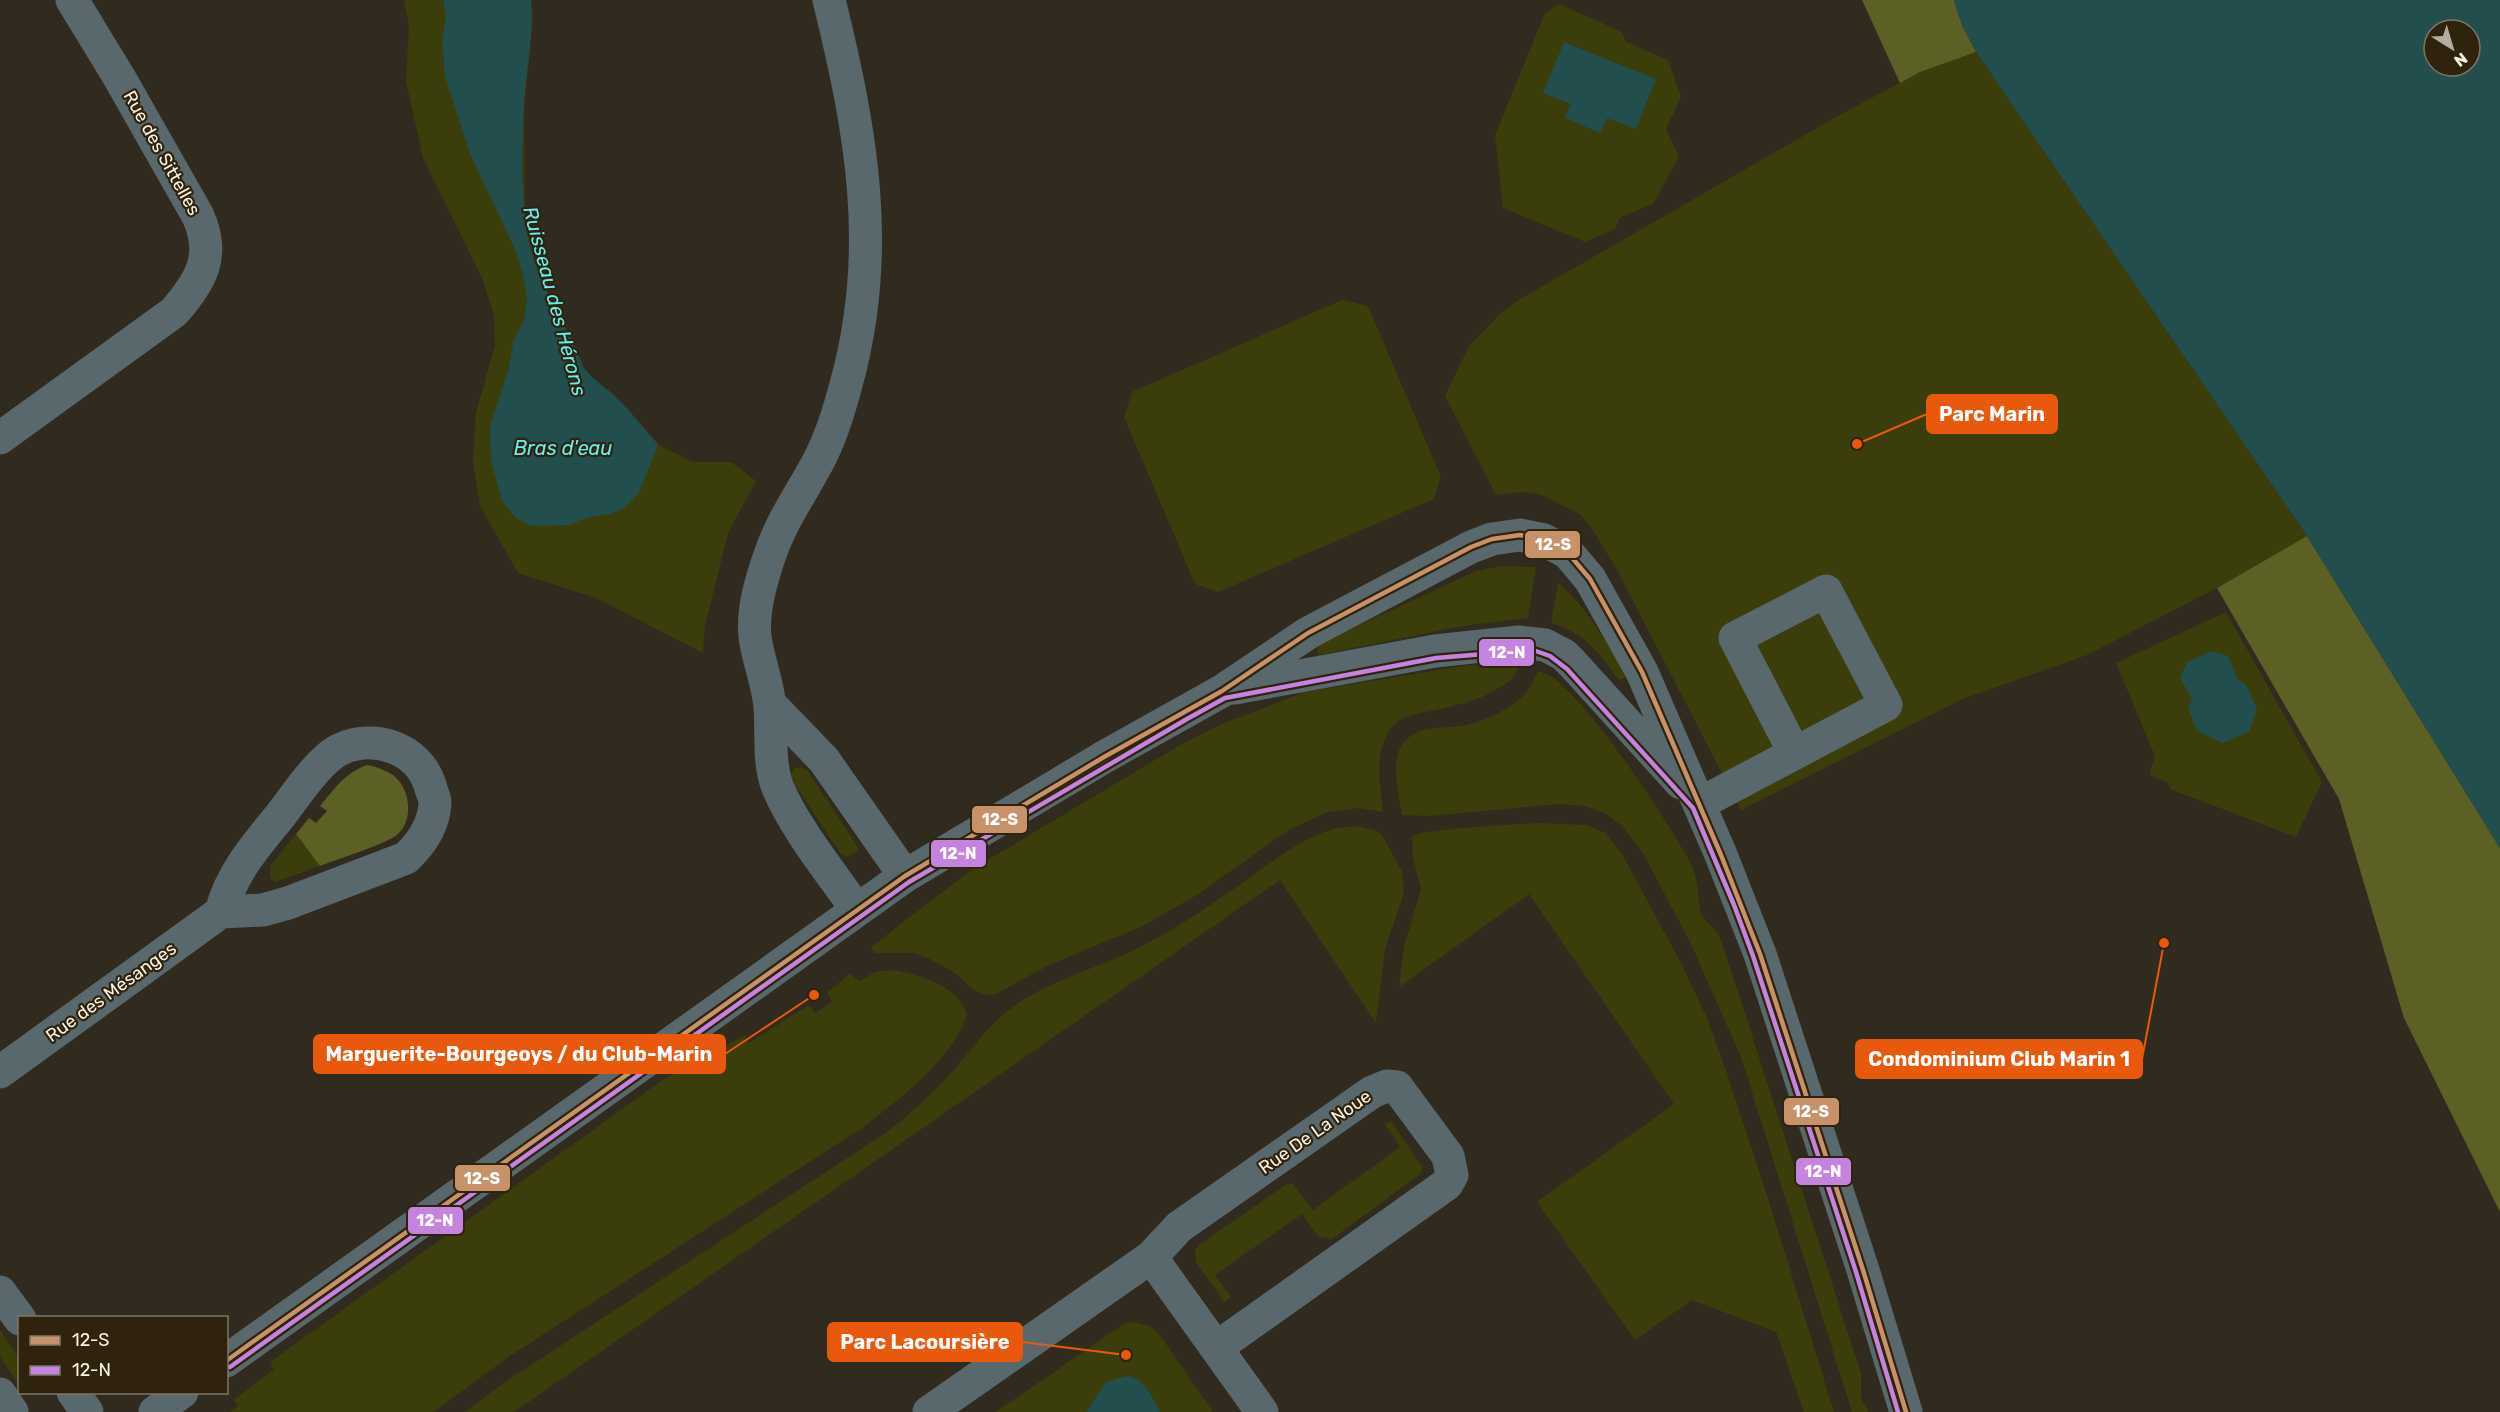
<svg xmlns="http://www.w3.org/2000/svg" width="2500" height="1412" viewBox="0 0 2500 1412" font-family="Rubik,sans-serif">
<rect width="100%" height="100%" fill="#312b1f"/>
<path fill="#3b3d0b" d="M 404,0 L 531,0 L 533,19 L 524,105 L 525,219 L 535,264 L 552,301 L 576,347 L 583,367 L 592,379 L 607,389 L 625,406 L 658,444 L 692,462 L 731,462 L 756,481 L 728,533 L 705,627 L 703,653 L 596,598 L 518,573 L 480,506 L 473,462 L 476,413 L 495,345 L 494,316 L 483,280 L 423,158 L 406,81 L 409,25 Z
M 1559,4 L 1622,32 L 1626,42 L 1668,60 L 1681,97 L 1666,129 L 1679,157 L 1653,204 L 1619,218 L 1615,229 L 1585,242 L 1503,208 L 1495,135 L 1545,13 Z
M 1976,52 L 2307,536 L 2217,588 L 2087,655 L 1965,698 L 1741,810 L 1617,570 L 1591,527 L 1581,515 L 1542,495 L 1524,492 L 1496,495 L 1445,396 L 1469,346 L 1500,314 L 1517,301 L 1836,117 L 1920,72 Z
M 1342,300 L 1368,306 L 1441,477 L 1434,499 L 1218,592 L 1195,584 L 1124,417 L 1132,392 Z
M 1502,566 L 1536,567 L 1528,618 L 1463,626 L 1319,655 L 1317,645 L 1476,571 Z
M 1558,583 C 1587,606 1606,644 1627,675 L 1623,679 L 1619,680 C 1598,652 1586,633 1551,623 Z
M 2226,612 L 2322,782 L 2296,837 L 2170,789 L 2167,782 L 2149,775 L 2155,756 L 2116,663 Z
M 1469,665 L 1519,666 C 1515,678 1508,683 1497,689 C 1479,701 1457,705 1436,710 C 1423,713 1407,714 1396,723 C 1387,731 1382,744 1380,756 C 1378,774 1381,793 1383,812 L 1360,808 L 1328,812 L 1290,829 L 1197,895 L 1141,927 L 1049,965 L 996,994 L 985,995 L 972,989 L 957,974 L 928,958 L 913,953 L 875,953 L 871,947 L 971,870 L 1180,745 L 1224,723 L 1305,692 Z
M 1538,671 C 1573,673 1673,829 1691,864 C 1699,881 1697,896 1701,913 C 1703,921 1714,926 1718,934 C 1721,941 1723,948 1726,955 L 1861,1373 L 1861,1399 L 1869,1412 L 1852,1412 L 1741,1057 L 1690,942 L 1643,853 L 1621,825 L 1604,813 L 1585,806 L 1559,804 L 1430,816 L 1402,815 C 1399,794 1389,760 1404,742 C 1420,723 1449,730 1470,724 C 1489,720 1514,706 1527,692 C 1531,686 1535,678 1538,671 Z
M 801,767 L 808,771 L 856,844 L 858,850 L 854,854 L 846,857 L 840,853 L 794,783 L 791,774 L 794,768 Z
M 1539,823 L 1587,825 L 1605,833 L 1622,854 L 1680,961 L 1707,1018 L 1727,1073 L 1771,1208 L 1834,1412 L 1804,1412 L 1776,1332 L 1692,1300 L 1635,1340 L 1537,1202 L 1674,1104 L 1529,894 L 1399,987 L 1404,947 L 1421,889 L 1413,858 L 1412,836 C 1423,829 1519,824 1539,823 Z
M 1357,826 L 1375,830 L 1382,835 L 1402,871 L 1404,893 L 1385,949 L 1376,1023 L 1280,880 L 514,1412 L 465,1412 L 502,1384 L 887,1132 C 911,1113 933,1093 954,1070 C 972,1049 987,1027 1009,1010 C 1050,978 1099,969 1144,945 C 1182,925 1217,901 1252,876 C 1276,859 1301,839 1330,830 C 1338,827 1348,827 1357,826 Z
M 296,834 L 320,866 L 275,882 L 270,878 L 270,866 Z
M 891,970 C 918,974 958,985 967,1014 C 955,1057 898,1101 862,1128 L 507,1358 L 434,1412 L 230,1412 L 238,1406 L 234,1400 L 274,1369 L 270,1362 L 664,1079 L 745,1035 L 749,1043 L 809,1005 L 815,1013 L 832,1002 L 827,992 L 850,974 L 859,981 L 876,972 Z
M 1391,1121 L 1423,1168 L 1420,1174 L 1332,1239 L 1319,1237 L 1302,1214 L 1215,1275 L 1231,1297 L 1224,1302 L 1196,1262 L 1195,1251 L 1200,1244 L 1287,1184 L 1292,1183 L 1313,1210 L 1400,1147 L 1385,1124 Z
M 1134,1322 L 1150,1326 L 1160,1335 L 1213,1412 L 996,1412 L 1125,1323 Z
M 0,1330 L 19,1358 L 19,1385 L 0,1357 Z"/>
<path fill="#5c6025" d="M 1862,0 L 1954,0 L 1962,25 L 1976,52 L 1920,72 L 1900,83 Z
M 2307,536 L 2500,848 L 2500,1212 L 2404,1018 L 2339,799 L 2217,588 Z
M 367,765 C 385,769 400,775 406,794 C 410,807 409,824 398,834 C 389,843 335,860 320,866 L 296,834 L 309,818 L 316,823 L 327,811 L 320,806 C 335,788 345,773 367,765 Z"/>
<path fill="#224e4d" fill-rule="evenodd" d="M 443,0 L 531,0 C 534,35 526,70 524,105 C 522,142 521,182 525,219 C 530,273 564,318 583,367 C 595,382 611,391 624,405 C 636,418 646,432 658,444 L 639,493 L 623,509 L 610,514 L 589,517 L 568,525 L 532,526 L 516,518 L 502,501 L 491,461 L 490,426 L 508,371 L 514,339 L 524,321 L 527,299 L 523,274 L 514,247 L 470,154 L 445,76 L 442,43 L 446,16 Z
M 1954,0 L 2500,0 L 2500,848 L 2307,536 L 1976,52 L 1962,25 ZM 2434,30 L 2470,30 L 2470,66 L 2434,66 Z
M 1564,42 L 1656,79 L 1636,129 L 1607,118 L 1600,133 L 1565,118 L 1571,104 L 1543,93 Z
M 2213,651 L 2228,656 L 2238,680 L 2246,684 L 2257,709 L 2249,732 L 2223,743 L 2197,731 L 2188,708 L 2192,699 L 2180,678 L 2187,662 Z
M 1126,1376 C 1145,1378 1152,1397 1160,1412 L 1086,1412 L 1106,1382 Z"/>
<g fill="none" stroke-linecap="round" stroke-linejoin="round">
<path stroke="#58686c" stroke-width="33" d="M 829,0 C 861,130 883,248 847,381 C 840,408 831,438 818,462 C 802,492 782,520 771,552 C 762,577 752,609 755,637 C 758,660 768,683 770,707 C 772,733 768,764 778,788 C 794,827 832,874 857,910
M 0,438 L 174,312 C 201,281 216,256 198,216 L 119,77 L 72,0
M 1235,688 L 1435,651 L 1519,642 L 1545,645 L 1564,655 L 1572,663 L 1681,783
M 770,704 L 824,760 L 905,876
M 1699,804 L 1886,705 L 1826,591 L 1735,638 L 1794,752
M 0,1072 L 221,912 L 263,910 L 288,903 L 406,858 C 422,843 434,824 435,803 C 435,797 431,791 430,785 C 418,748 375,734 341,749 C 320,758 294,798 280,816 C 255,846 231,874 221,912
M 1151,1257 L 1262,1412
M 0,1292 L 20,1319
M 226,1361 L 905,876 L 1104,757 L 1222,691 L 1308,633 L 1471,547 L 1492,539 L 1520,535 L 1544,540 L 1568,553 L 1590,579 L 1642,672 L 1721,855 L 1760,954 L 1863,1270 L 1906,1412
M 73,1392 L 87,1412
M 0,1394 L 12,1412
M 155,1412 L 182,1392
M 929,1412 L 1151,1257 L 1179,1227 L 1372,1092 L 1387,1086 L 1397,1087 L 1448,1156 L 1452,1175 L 1447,1184 L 1216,1348"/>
<defs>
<path id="bus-1" d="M 226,1361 L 905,876 L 1104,757 L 1222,691 L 1308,633 L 1471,547 L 1492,539 L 1520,535 L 1544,540 L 1568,553 L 1590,579 L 1642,672 L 1721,855 L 1760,954 L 1863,1270 L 1906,1412"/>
<path id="bus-2" d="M 230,1367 L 909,882 L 1187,719 L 1225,698 L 1436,658 L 1533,650 L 1550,656 L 1567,669 L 1693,808 L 1734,905 L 1753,956 L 1856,1272 L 1898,1412"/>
</defs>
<use href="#bus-1" stroke="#2f230d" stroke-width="9"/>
<use href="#bus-2" stroke="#2f230d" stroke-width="9"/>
<use href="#bus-1" stroke="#c7916a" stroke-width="4.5"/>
<use href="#bus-2" stroke="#c483df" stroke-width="4.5"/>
</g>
<g text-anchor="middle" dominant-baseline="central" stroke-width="4.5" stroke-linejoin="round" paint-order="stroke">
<g font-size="18" fill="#faf2e4" stroke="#2f230d">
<text transform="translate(162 153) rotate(61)">Rue des Sittelles</text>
<text transform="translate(111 992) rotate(-36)">Rue des Mésanges</text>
<text transform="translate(1315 1132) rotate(-35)">Rue De La Noue</text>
</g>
<g font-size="20" font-style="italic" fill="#66eef0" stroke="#2f230d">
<text transform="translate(555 301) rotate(75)">Ruisseau des Hérons</text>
<text x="563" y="448">Bras d'eau</text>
</g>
</g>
<path fill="none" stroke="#e8590c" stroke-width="2" d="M1857 444L1927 414M814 995L725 1054M2164 943L2142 1059M1126 1355L1022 1342"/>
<g fill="#e8590c" stroke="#2f230d" stroke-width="2">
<circle cx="1857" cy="444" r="6"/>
<circle cx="814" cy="995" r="6"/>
<circle cx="2164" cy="943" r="6"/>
<circle cx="1126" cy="1355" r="6"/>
</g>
<g fill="#e8590c" stroke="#e8590c" stroke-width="2">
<rect x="1927" y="395" width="130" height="38" rx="6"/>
<rect x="314" y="1035" width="411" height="38" rx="6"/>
<rect x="1856" y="1040" width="286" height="38" rx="6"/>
<rect x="828" y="1323" width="194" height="38" rx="6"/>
</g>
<g font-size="20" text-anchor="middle" font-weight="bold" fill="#fff">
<text x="1992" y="421">Parc Marin</text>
<text x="519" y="1061">Marguerite-Bourgeoys / du Club-Marin</text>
<text x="1999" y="1066">Condominium Club Marin 1</text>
<text x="925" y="1349">Parc Lacoursière</text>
</g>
<g stroke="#2f230d" stroke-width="2">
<rect x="1524" y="530" width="57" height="29" rx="6" fill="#c7916a"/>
<rect x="1478" y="638" width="57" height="29" rx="6" fill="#c483df"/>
<rect x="971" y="805" width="57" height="29" rx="6" fill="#c7916a"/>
<rect x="930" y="839" width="57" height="29" rx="6" fill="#c483df"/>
<rect x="1783" y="1097" width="57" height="29" rx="6" fill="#c7916a"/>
<rect x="1795" y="1157" width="57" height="29" rx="6" fill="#c483df"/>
<rect x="454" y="1164" width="57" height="28" rx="6" fill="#c7916a"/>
<rect x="407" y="1206" width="57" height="29" rx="6" fill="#c483df"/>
</g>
<g font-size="16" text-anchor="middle" font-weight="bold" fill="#fff">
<text x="1553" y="550">12-S</text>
<text x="1507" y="658">12-N</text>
<text x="1000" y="825">12-S</text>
<text x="958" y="859">12-N</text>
<text x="1811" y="1117">12-S</text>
<text x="1823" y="1177">12-N</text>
<text x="482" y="1184">12-S</text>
<text x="435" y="1226">12-N</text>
</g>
<rect x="18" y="1316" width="210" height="78" fill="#2f230d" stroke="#807663" stroke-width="1.5"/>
<rect x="30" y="1336" width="30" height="9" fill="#c7916a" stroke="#807663" stroke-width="1.5"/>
<text x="72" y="1346" font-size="18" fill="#faf2e4">12-S</text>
<rect x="30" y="1366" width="30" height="9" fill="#c483df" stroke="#807663" stroke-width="1.5"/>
<text x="72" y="1376" font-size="18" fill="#faf2e4">12-N</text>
<g transform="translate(2452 48) rotate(143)"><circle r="28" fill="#2f230d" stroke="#807663" stroke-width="1.5"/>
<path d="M0-4.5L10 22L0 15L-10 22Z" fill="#b4ac9f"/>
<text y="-9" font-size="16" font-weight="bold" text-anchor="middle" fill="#faf2e4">N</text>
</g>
</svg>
